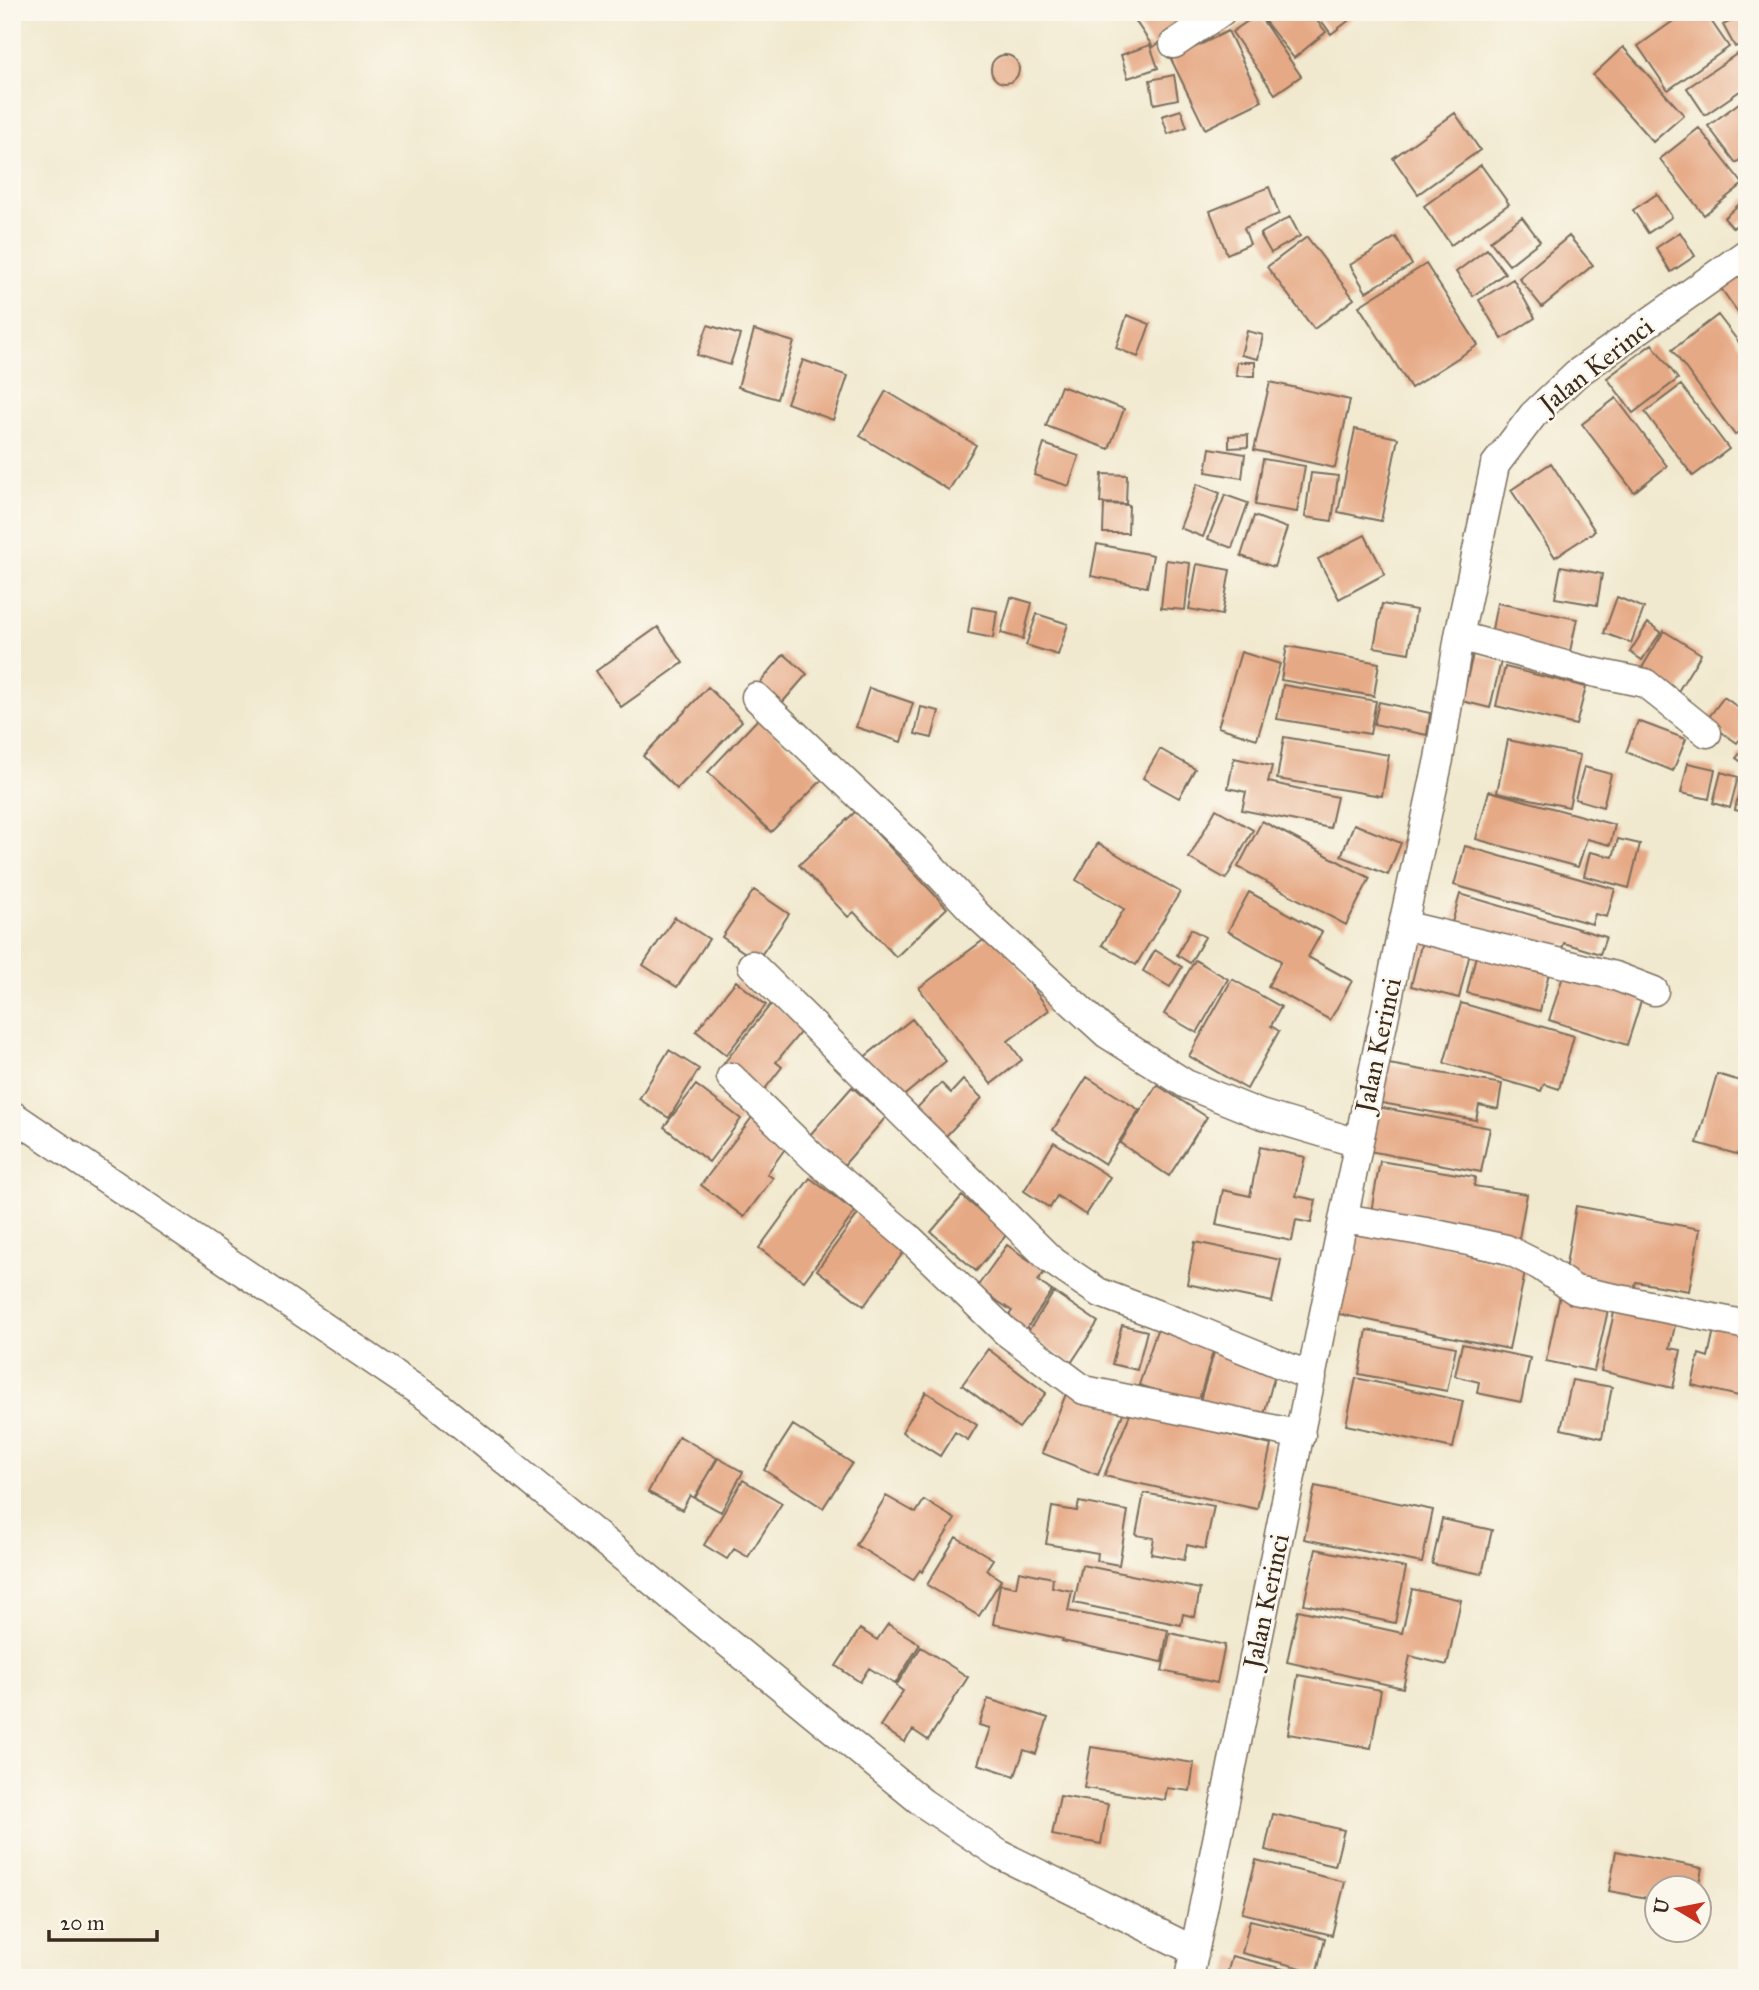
<svg xmlns="http://www.w3.org/2000/svg" width="1759" height="1990" viewBox="0 0 1759 1990" font-family="'IM FELL Great Primer',serif">
<rect width="100%" height="100%" fill="#fbf7ec"/>
<filter id="ink" filterUnits="userSpaceOnUse"><feTurbulence type="fractalNoise" baseFrequency=".0143" numOctaves="2"/><feDisplacementMap in="SourceGraphic" scale="14" xChannelSelector="R" yChannelSelector="G"/><feConvolveMatrix kernelMatrix="1 2 1 2 8 2 1 2 1" color-interpolation-filters="sRGB"/></filter>
<filter id="wash" filterUnits="userSpaceOnUse"><feTurbulence type="fractalNoise" baseFrequency=".00686" numOctaves="4" result="noise"/><feDisplacementMap in="SourceGraphic" scale="28" xChannelSelector="R" yChannelSelector="G"/><feGaussianBlur stdDeviation="1.57" result="paint"/><feColorMatrix in="noise" values="0 0 0 0 0 0 0 0 0 0 0 0 0 0 0 0 0 1.4 0 .05"/><feComposite in="paint" operator="in"/></filter>
<g filter="url(#wash)">
<rect width="100%" height="100%" fill="#f1e9cf"/>
<g id="blocks">
<path fill="#e6a985" d="M 1132,12 L 1203,12 L 1153,47 L 1130,13 Z
M 1273,12 L 1310,12 L 1326,32 L 1294,58 L 1264,20 Z
M 1315,12 L 1360,12 L 1331,34 Z
M 1686,12 L 1705,12 L 1729,47 L 1668,90 L 1638,46 Z
M 1747,13 L 1747,41 L 1735,47 L 1723,25 Z
M 1258,14 L 1301,76 L 1275,94 L 1232,32 Z
M 1228,31 L 1262,101 L 1205,129 L 1171,59 Z
M 1150,45 L 1158,68 L 1128,78 L 1121,55 Z
M 1623,47 L 1684,115 L 1653,142 L 1593,75 Z
M 1747,47 L 1747,86 L 1705,115 L 1687,88 Z
M991 69a14 14 0 1 1 28 0a14 14 0 1 1-28 0Z
M 1174,75 L 1178,99 L 1154,104 L 1150,80 Z
M 1747,97 L 1747,154 L 1736,163 L 1708,126 Z
M 1181,110 L 1187,127 L 1168,134 L 1162,116 Z
M 1455,113 L 1480,150 L 1418,194 L 1393,158 Z
M 1699,128 L 1743,184 L 1704,215 L 1660,159 Z
M 1481,165 L 1509,204 L 1451,245 L 1424,206 Z
M 1269,187 L 1279,214 L 1244,228 L 1250,244 L 1227,254 L 1210,211 Z
M 1657,194 L 1672,217 L 1648,233 L 1633,210 Z
M 1747,197 L 1747,216 L 1733,228 L 1724,218 Z
M 1290,217 L 1300,236 L 1271,253 L 1260,234 Z
M 1522,217 L 1540,241 L 1509,265 L 1490,241 Z
M 1680,232 L 1695,256 L 1671,272 L 1656,248 Z
M 1569,236 L 1593,265 L 1542,307 L 1519,278 Z
M 1307,237 L 1354,299 L 1314,329 L 1267,267 Z
M 1396,237 L 1412,265 L 1366,292 L 1350,265 Z
M 1487,249 L 1505,273 L 1473,296 L 1456,272 Z
M 1426,264 L 1478,345 L 1411,388 L 1359,306 Z
M 1747,268 L 1747,325 L 1720,287 Z
M 1513,279 L 1535,318 L 1502,339 L 1479,300 Z
M 1127,315 L 1150,324 L 1138,357 L 1116,348 Z
M 1718,315 L 1747,353 L 1747,426 L 1735,435 L 1672,350 Z
M 708,325 L 740,335 L 730,365 L 697,355 Z
M 754,330 L 794,342 L 777,399 L 738,387 Z
M 1247,331 L 1263,335 L 1258,359 L 1241,355 Z
M 1652,344 L 1678,379 L 1633,413 L 1607,378 Z
M 803,360 L 848,376 L 833,420 L 787,403 Z
M 1237,362 L 1255,362 L 1255,376 L 1236,376 Z
M 1270,382 L 1350,400 L 1335,468 L 1254,450 Z
M 1681,385 L 1729,449 L 1693,476 L 1645,412 Z
M 1061,386 L 1124,409 L 1109,449 L 1046,426 Z
M 886,391 L 976,445 L 949,490 L 860,436 Z
M 1616,398 L 1667,466 L 1634,492 L 1582,424 Z
M 1355,429 L 1398,438 L 1381,521 L 1338,512 Z
M 1248,435 L 1248,447 L 1229,448 L 1229,436 Z
M 1044,444 L 1079,456 L 1069,486 L 1034,475 Z
M 1210,448 L 1245,454 L 1242,478 L 1206,472 Z
M 1263,459 L 1305,466 L 1297,512 L 1255,505 Z
M 1551,463 L 1595,531 L 1555,557 L 1511,490 Z
M 1311,473 L 1338,476 L 1332,521 L 1305,517 Z
M 1102,474 L 1127,475 L 1126,504 L 1100,503 Z
M 1197,484 L 1220,493 L 1203,537 L 1180,528 Z
M 1225,495 L 1248,503 L 1232,548 L 1208,539 Z
M 1104,504 L 1129,505 L 1128,533 L 1103,533 Z
M 1254,516 L 1287,528 L 1274,567 L 1241,556 Z
M 1365,535 L 1385,574 L 1339,599 L 1318,559 Z
M 1097,544 L 1153,555 L 1147,587 L 1091,576 Z
M 1166,560 L 1190,563 L 1185,610 L 1161,608 Z
M 1197,564 L 1230,570 L 1222,615 L 1189,609 Z
M 1561,566 L 1602,574 L 1597,605 L 1555,598 Z
M 1011,597 L 1032,603 L 1023,639 L 1001,633 Z
M 1617,597 L 1644,608 L 1631,643 L 1604,633 Z
M 1497,603 L 1577,619 L 1569,656 L 1490,640 Z
M 1382,604 L 1416,610 L 1409,653 L 1374,647 Z
M 972,607 L 997,611 L 993,638 L 968,633 Z
M 1037,614 L 1068,624 L 1058,655 L 1026,645 Z
M 1648,623 L 1661,632 L 1642,660 L 1630,652 Z
M 658,627 L 683,663 L 621,707 L 596,671 Z
M 1664,631 L 1701,654 L 1677,693 L 1640,671 Z
M 1287,646 L 1379,663 L 1374,696 L 1281,680 Z
M 1241,652 L 1280,664 L 1257,739 L 1218,727 Z
M 784,654 L 807,674 L 781,704 L 758,685 Z
M 1473,654 L 1501,661 L 1490,708 L 1462,701 Z
M 1505,667 L 1586,687 L 1576,725 L 1496,706 Z
M 1283,685 L 1376,701 L 1370,734 L 1277,719 Z
M 708,687 L 742,721 L 677,789 L 643,756 Z
M 869,688 L 913,703 L 901,742 L 856,727 Z
M 1724,697 L 1747,714 L 1747,730 L 1737,743 L 1706,721 Z
M 1379,702 L 1430,713 L 1427,735 L 1374,724 Z
M 921,707 L 939,711 L 932,738 L 915,734 Z
M 759,718 L 822,780 L 771,832 L 708,772 Z
M 1638,721 L 1686,739 L 1673,771 L 1626,752 Z
M 1284,737 L 1389,755 L 1382,796 L 1277,779 Z
M 1508,740 L 1580,755 L 1569,807 L 1497,792 Z
M 1747,745 L 1747,766 L 1736,758 Z
M 1160,749 L 1195,769 L 1179,798 L 1143,778 Z
M 1234,758 L 1272,766 L 1268,782 L 1337,797 L 1330,828 L 1242,810 L 1246,792 L 1228,788 Z
M 1688,763 L 1715,769 L 1709,799 L 1681,793 Z
M 1584,767 L 1611,774 L 1603,807 L 1575,799 Z
M 1721,772 L 1738,777 L 1730,808 L 1713,803 Z
M 1740,786 L 1747,788 L 1747,813 L 1735,810 Z
M 1489,791 L 1615,825 L 1610,845 L 1587,839 L 1578,867 L 1476,839 Z
M 1216,809 L 1253,830 L 1226,879 L 1189,858 Z
M 856,811 L 947,908 L 896,957 L 854,912 L 848,917 L 799,865 Z
M 1262,821 L 1370,878 L 1346,925 L 1238,867 Z
M 1354,824 L 1401,843 L 1388,875 L 1341,856 Z
M 1618,839 L 1640,844 L 1629,888 L 1584,876 L 1590,852 L 1613,857 Z
M 1098,843 L 1180,892 L 1136,965 L 1102,945 L 1124,909 L 1076,880 Z
M 1465,846 L 1615,889 L 1607,917 L 1595,914 L 1592,924 L 1454,885 Z
M 754,890 L 789,914 L 757,961 L 722,937 Z
M 1249,892 L 1322,932 L 1308,957 L 1352,981 L 1330,1020 L 1268,986 L 1281,961 L 1228,931 Z
M 1460,894 L 1606,937 L 1600,954 L 1564,943 L 1559,958 L 1451,926 Z
M 675,917 L 709,939 L 677,987 L 643,965 Z
M 1191,929 L 1205,937 L 1190,963 L 1177,955 Z
M 993,933 L 1049,1010 L 1008,1041 L 1022,1060 L 991,1084 L 919,988 Z
M 1422,941 L 1470,953 L 1459,998 L 1411,986 Z
M 1478,947 L 1551,964 L 1540,1011 L 1467,993 Z
M 1155,950 L 1182,967 L 1170,987 L 1143,971 Z
M 1195,960 L 1228,979 L 1197,1033 L 1164,1014 Z
M 1565,970 L 1643,995 L 1627,1045 L 1549,1020 Z
M 1232,979 L 1281,1007 L 1271,1026 L 1279,1031 L 1247,1089 L 1189,1056 Z
M 736,981 L 766,1005 L 726,1055 L 696,1031 Z
M 772,1003 L 803,1029 L 776,1062 L 782,1067 L 761,1094 L 724,1063 Z
M 1461,1003 L 1574,1036 L 1559,1089 L 1544,1084 L 1541,1091 L 1444,1063 Z
M 912,1019 L 946,1061 L 896,1102 L 862,1059 Z
M 669,1050 L 699,1069 L 669,1118 L 639,1099 Z
M 1383,1063 L 1502,1084 L 1498,1109 L 1479,1105 L 1476,1120 L 1376,1102 Z
M 1717,1074 L 1747,1083 L 1747,1157 L 1697,1143 Z
M 1087,1077 L 1139,1110 L 1105,1164 L 1053,1130 Z
M 963,1080 L 982,1098 L 944,1138 L 915,1110 L 941,1083 L 951,1093 Z
M 696,1085 L 741,1119 L 709,1162 L 664,1127 Z
M 1157,1085 L 1207,1117 L 1169,1176 L 1120,1143 Z
M 852,1087 L 886,1117 L 843,1166 L 809,1136 Z
M 1378,1107 L 1490,1128 L 1481,1172 L 1369,1151 Z
M 756,1112 L 792,1139 L 767,1174 L 773,1178 L 744,1217 L 701,1185 Z
M 1054,1142 L 1110,1177 L 1086,1215 L 1057,1196 L 1050,1208 L 1024,1191 Z
M 1260,1147 L 1305,1157 L 1296,1196 L 1316,1200 L 1311,1223 L 1296,1220 L 1292,1241 L 1216,1225 L 1223,1190 L 1250,1196 Z
M 1380,1161 L 1475,1177 L 1474,1186 L 1527,1194 L 1518,1244 L 1371,1212 Z
M 810,1178 L 855,1212 L 804,1281 L 759,1248 Z
M 962,1196 L 1007,1234 L 976,1271 L 931,1232 Z
M 1576,1206 L 1700,1229 L 1689,1291 L 1636,1282 L 1634,1289 L 1564,1276 Z
M 861,1210 L 908,1246 L 864,1306 L 817,1270 Z
M 1351,1226 L 1470,1250 L 1468,1256 L 1526,1268 L 1509,1349 L 1334,1313 Z
M 1195,1242 L 1281,1260 L 1272,1302 L 1187,1284 Z
M 1007,1245 L 1045,1271 L 1038,1281 L 1052,1291 L 1024,1332 L 1006,1319 L 1012,1311 L 977,1287 Z
M 1054,1292 L 1098,1322 L 1071,1363 L 1027,1333 Z
M 1560,1295 L 1609,1306 L 1594,1371 L 1546,1361 Z
M 1615,1308 L 1676,1321 L 1670,1348 L 1681,1350 L 1673,1388 L 1601,1371 Z
M 1122,1325 L 1147,1331 L 1137,1370 L 1112,1364 Z
M 1715,1325 L 1747,1332 L 1747,1398 L 1692,1385 L 1699,1354 L 1708,1357 Z
M 1157,1330 L 1214,1348 L 1198,1403 L 1139,1385 Z
M 1367,1330 L 1456,1347 L 1447,1391 L 1359,1374 Z
M 1462,1344 L 1530,1358 L 1521,1402 L 1477,1393 L 1479,1382 L 1455,1376 Z
M 988,1349 L 1046,1393 L 1019,1428 L 962,1385 Z
M 1215,1349 L 1276,1370 L 1262,1422 L 1199,1404 Z
M 1356,1378 L 1463,1401 L 1453,1448 L 1346,1425 Z
M 1572,1380 L 1612,1387 L 1602,1438 L 1561,1429 Z
M 1068,1389 L 1124,1411 L 1098,1475 L 1042,1453 Z
M 926,1392 L 977,1425 L 968,1440 L 955,1432 L 940,1456 L 902,1432 Z
M 1131,1412 L 1271,1445 L 1257,1509 L 1104,1476 Z
M 793,1425 L 852,1463 L 823,1508 L 764,1470 Z
M 679,1436 L 717,1458 L 694,1498 L 690,1495 L 682,1510 L 648,1492 Z
M 718,1458 L 743,1472 L 721,1512 L 695,1498 Z
M 743,1480 L 782,1503 L 748,1557 L 734,1549 L 727,1559 L 704,1545 Z
M 1315,1486 L 1433,1510 L 1422,1563 L 1304,1539 Z
M 1144,1493 L 1214,1506 L 1205,1549 L 1187,1545 L 1184,1560 L 1151,1554 L 1154,1538 L 1136,1535 Z
M 886,1496 L 916,1513 L 924,1500 L 955,1519 L 922,1572 L 920,1570 L 913,1580 L 856,1545 Z
M 1079,1502 L 1128,1511 L 1119,1565 L 1097,1561 L 1098,1553 L 1046,1544 L 1052,1507 L 1077,1511 Z
M 1442,1519 L 1492,1530 L 1482,1574 L 1432,1564 Z
M 956,1537 L 993,1559 L 986,1570 L 1001,1580 L 979,1616 L 927,1585 Z
M 1316,1549 L 1406,1568 L 1395,1623 L 1304,1604 Z
M 1082,1565 L 1200,1589 L 1195,1617 L 1183,1614 L 1181,1625 L 1074,1603 Z
M 1019,1571 L 1053,1578 L 1052,1587 L 1072,1591 L 1068,1611 L 1168,1630 L 1162,1662 L 1062,1641 L 1063,1639 L 993,1624 L 1000,1584 L 1016,1587 Z
M 1412,1589 L 1461,1600 L 1447,1665 L 1410,1656 L 1403,1688 L 1287,1662 L 1298,1610 L 1402,1633 Z
M 888,1624 L 920,1644 L 895,1684 L 869,1668 L 860,1682 L 836,1666 L 860,1629 L 877,1640 Z
M 1170,1633 L 1225,1645 L 1217,1683 L 1162,1671 Z
M 921,1647 L 968,1677 L 928,1740 L 913,1730 L 904,1742 L 880,1726 L 903,1691 L 896,1686 Z
M 1298,1675 L 1381,1690 L 1371,1748 L 1288,1734 Z
M 988,1699 L 1048,1718 L 1036,1754 L 1024,1750 L 1015,1776 L 978,1764 L 990,1728 L 979,1725 Z
M 1091,1747 L 1194,1763 L 1190,1791 L 1167,1788 L 1165,1800 L 1084,1788 Z
M 1060,1796 L 1108,1804 L 1101,1844 L 1052,1835 Z
M 1273,1814 L 1344,1830 L 1335,1866 L 1265,1850 Z
M 1616,1851 L 1702,1868 L 1698,1888 L 1658,1888 L 1658,1900 L 1609,1891 Z
M 1256,1860 L 1345,1882 L 1332,1935 L 1242,1913 Z
M 1250,1920 L 1325,1938 L 1317,1972 L 1242,1953 Z
M 1232,1956 L 1315,1977 L 1315,1978 L 1226,1978 Z"/>
</g>
</g>
<g filter="url(#ink)">
<use href="#blocks" fill-opacity="0" stroke="#7b6d5c" stroke-width="2"/>
<g fill="none" stroke-linecap="round" stroke-linejoin="round">
<defs>
<path id="minor" d="M 1174,44 L 1221,12
M 1459,636 L 1583,670 L 1645,683 L 1707,733
M 756,697 L 914,848 L 978,916 L 1107,1034 L 1186,1084 L 1260,1114 L 1358,1143
M 1403,925 L 1615,976 L 1654,991
M 752,965 L 1051,1260 L 1098,1292 L 1185,1325 L 1312,1377
M 731,1077 L 814,1158 L 909,1238 L 1005,1331 L 1084,1390 L 1301,1435
M 12,1115 L 433,1401 L 923,1803 L 999,1854 L 1193,1950
M 1344,1218 L 1426,1232 L 1506,1249 L 1540,1266 L 1575,1290 L 1747,1325
M 1189,1978 L 1403,925 L 1439,759 L 1459,636 L 1495,465 L 1533,415 L 1576,374 L 1747,253"/>
</defs>
<use href="#minor" stroke="#7b6d5c" stroke-width="31"/>
<use href="#minor" stroke="#fff" stroke-width="28"/>
</g>
</g>
<g text-anchor="middle" dominant-baseline="central" stroke-width="5" stroke-linejoin="round" paint-order="stroke">
<g font-size="26" fill="#3b2a1e" stroke="#fbf7ec">
<text transform="translate(1596 365) rotate(-38)">Jalan Kerinci</text>
<text transform="translate(1378 1045) rotate(-78)">Jalan Kerinci</text>
<text transform="translate(1266 1601) rotate(-78)">Jalan Kerinci</text>
</g>
</g>
<rect width="1759" height="1990" fill="none" stroke="#fbf7ec" stroke-width="42"/>
<g transform="translate(1678 1909) rotate(280)"><circle r="33" fill="#fbf7ec" stroke="#aea59a" stroke-width="2"/>
<path d="M0-5L12 26L0 18L-12 26Z" fill="#c8321e"/>
<text y="-10" font-size="19" font-weight="bold" text-anchor="middle" fill="#3b2a1e">U</text>
</g>
<path d="M49 1930v10h108v-10" fill="none" stroke="#3b2a1e" stroke-width="3.5"/>
<text x="60" y="1930" font-size="21" fill="#3b2a1e" stroke="#fbf7ec" stroke-width="5" paint-order="stroke">20 m</text>
</svg>
